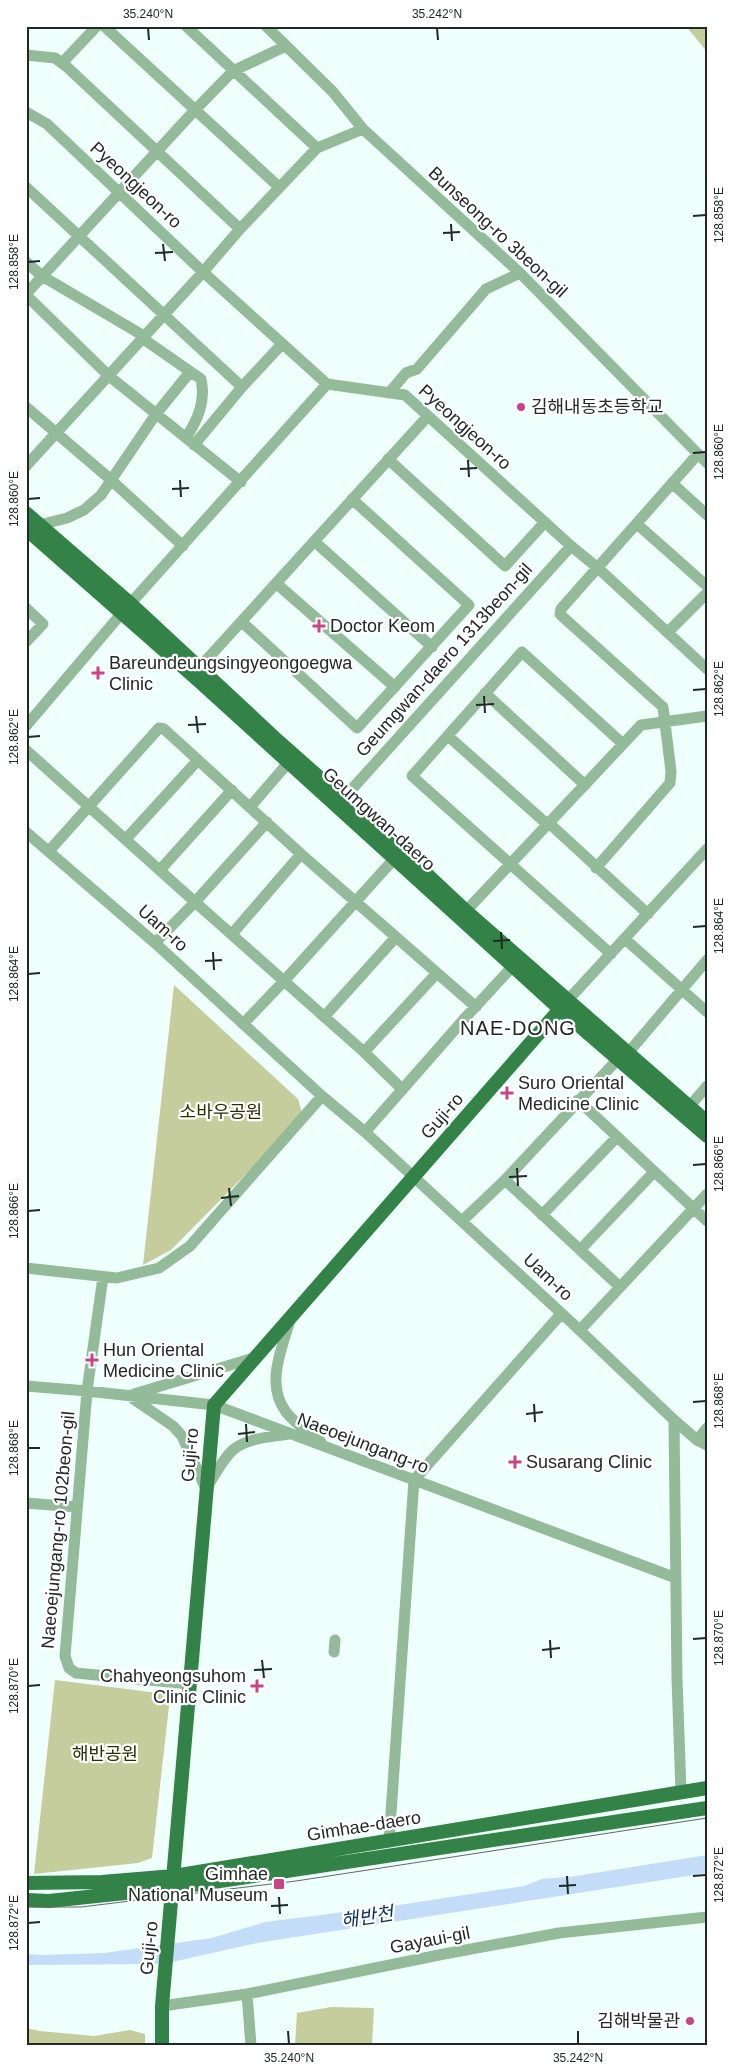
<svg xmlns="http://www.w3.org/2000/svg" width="733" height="2071" viewBox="0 0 733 2071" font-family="Helvetica,'Noto Sans KR',sans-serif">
<rect width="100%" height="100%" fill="#effffc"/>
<path fill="#c5cd9d" d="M 686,26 L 707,26 L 707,52 Z
M 174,985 L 298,1099 L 303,1116 L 171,1250 L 143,1265 Z
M 55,1680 L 166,1694 L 169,1706 L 152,1858 L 138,1863 L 34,1874 Z
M 331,2007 L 374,2008 L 372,2045 L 295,2045 L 297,2013 Z
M 26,2028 L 40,2031 L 94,2036 L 130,2030 L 145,2034 L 145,2045 L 26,2045 Z"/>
<path fill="#c3ddf9" d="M 707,1855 L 707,1873 L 257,1943 L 163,1964 L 26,1965 L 26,1954 L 44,1955 L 104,1953 L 212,1938 L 265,1922 L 392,1906 L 524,1886 L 542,1879 L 576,1876 Z"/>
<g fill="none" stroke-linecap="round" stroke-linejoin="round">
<path stroke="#93ba99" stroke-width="11" d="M 104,26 L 279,187
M 186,26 L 317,148
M 266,26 L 333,92 L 363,129 L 520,273 L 707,463
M 26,55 L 55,58 L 66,66 L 240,229
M 62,63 L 97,26
M 26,112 L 47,124 L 203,272 L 327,384 L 405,395 L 571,546 L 598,568 L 707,669
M 26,187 L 242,387
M 26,262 L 42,276 L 144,336
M 26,294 L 194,111 L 233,71 L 286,46
M 26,295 L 109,376 L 241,482
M 142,338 L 201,379 C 206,401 198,419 186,438
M 389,393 L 406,373 L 417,369 L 486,289 L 520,273
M 26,407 L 110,479 L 183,546
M 194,445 L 242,387 L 282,344
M 388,459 L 505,566 L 545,522
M 26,466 L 203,272 L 240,229 L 317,148 L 363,129
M 672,483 L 707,515
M 637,524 L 707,586
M 39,525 L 67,518 L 84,510 L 101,495 L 156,414 L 190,372
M 314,541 L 432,647
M 277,584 L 395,687
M 26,608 L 43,624 L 26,642
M 242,622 L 357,728 L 469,605 L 352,499
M 668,632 L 707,593
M 200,667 L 428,416
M 485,693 L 585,785
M 26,726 L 121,614 L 327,384
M 448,736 L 547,824
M 26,750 L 195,902 L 364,1052 L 402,1089
M 343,799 L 571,546
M 251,806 L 288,763
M 550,824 L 648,914
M 26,832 L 155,943 L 322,1096 L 365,1132 L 572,1323 L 674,1420 L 697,1440 L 707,1445
M 126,839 L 198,760
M 49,851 L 159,728 L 164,729 L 301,854 L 476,1007
M 596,868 L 670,783 L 671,771 L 663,707 L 563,617 L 560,614 L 561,609 L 698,454
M 160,870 L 232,790
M 466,911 L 641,725 L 707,716
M 232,934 L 301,854
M 625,939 L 707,1012
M 155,943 L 195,902 L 267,822
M 611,954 L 412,776 L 522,652 L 623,744
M 568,1000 L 707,849
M 324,1017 L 396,937
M 243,1024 L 284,981 L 394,859
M 364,1052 L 437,973
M 628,1053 L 707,960
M 578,1100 L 707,1221
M 689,1107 L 707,1086
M 365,1132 L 465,1018 L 513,966
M 505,1180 L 620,1287
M 542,1215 L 617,1137
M 462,1221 L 505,1180 L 618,1059
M 580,1250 L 654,1172
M 26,1268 L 117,1278 L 159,1268 L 190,1246 L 322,1096
M 103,1277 L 87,1391 L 65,1656 L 69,1668 L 76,1673 L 190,1684
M 290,1320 C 282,1349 265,1384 286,1412 C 295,1424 310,1433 321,1442
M 580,1330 L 707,1194
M 26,1386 L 87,1391 L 214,1405 L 676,1578
M 134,1394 L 257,1357
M 132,1398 L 173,1426 L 182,1436 L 206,1489
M 674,1420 L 677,1679 L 681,1791
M 697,1440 L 707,1428
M 207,1487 C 214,1476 221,1463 229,1454 C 242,1438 270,1437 289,1434
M 26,1503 L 77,1507
M 334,1652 L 335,1640
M 389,1842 L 414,1480 L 561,1314
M 247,1994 L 251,2045
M 162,2006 L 247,1994 L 444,1954 L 559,1933 L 707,1917"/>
<path stroke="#338247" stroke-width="14" d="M 26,513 L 131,604 L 277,740 L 399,848 L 466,911 L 707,1122
M 26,529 L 199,681 L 561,1010 L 707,1136
M 26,1883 L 102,1882 L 174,1876 L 707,1788
M 26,1900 L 49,1901 L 173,1888 L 707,1808
M 162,2045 L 162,2006 L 214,1405 L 568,1000"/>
<path stroke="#5f6a68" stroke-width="1" d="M 26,1907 L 81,1907 L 296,1881 L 707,1818"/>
</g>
<path fill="none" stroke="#212927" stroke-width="2" d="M 148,28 L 149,40M 437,28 L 438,40M 693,216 L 706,215M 451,224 L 452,241M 443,233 L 460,232M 163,244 L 165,261M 155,253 L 173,252M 28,262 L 40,261M 693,453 L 706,452M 468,460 L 469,477M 460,469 L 477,468M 180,480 L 181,497M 172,489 L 189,488M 28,499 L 40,498M 693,690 L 706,689M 484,696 L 485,713M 476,705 L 494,704M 196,716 L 198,733M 188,725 L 206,724M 28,737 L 40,736M 693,927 L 706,926M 501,932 L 502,949M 493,941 L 510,940M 213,952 L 214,970M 205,961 L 222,960M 28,974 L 40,973M 693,1165 L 706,1164M 517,1168 L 518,1186M 509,1177 L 527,1176M 229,1188 L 231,1206M 221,1198 L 239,1196M 28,1211 L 40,1210M 693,1402 L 706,1401M 534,1404 L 535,1422M 526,1414 L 543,1412M 246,1424 L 247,1442M 238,1434 L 255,1432M 28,1448 L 40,1448M 693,1639 L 706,1638M 550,1640 L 551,1658M 542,1650 L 560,1648M 262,1660 L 264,1678M 254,1670 L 272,1669M 28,1686 L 40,1685M 567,1876 L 568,1894M 693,1876 L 706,1875M 559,1886 L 576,1885M 279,1897 L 280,1914M 271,1906 L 288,1905M 28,1923 L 40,1922M 288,2031 L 289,2044M 578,2031 L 578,2044"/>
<g fill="#c94486" stroke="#fff" stroke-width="2">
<circle cx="521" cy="407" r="5"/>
<path d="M316.5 618.5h5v5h5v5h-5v5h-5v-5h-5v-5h5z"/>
<path d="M95.5 665.5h5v5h5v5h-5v5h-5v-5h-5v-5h5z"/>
<path d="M504.5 1085.5h5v5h5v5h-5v5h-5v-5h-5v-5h5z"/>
<path d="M89.5 1352.5h5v5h5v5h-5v5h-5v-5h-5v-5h5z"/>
<path d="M512.5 1454.5h5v5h5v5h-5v5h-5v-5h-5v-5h5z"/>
<path d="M254.5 1678.5h5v5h5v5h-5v5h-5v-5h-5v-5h5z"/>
<rect x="273" y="1878" width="12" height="12" rx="2.5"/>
<circle cx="690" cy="2021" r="5"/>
</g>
<g text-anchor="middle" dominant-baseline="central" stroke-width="4.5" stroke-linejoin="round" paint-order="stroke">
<g font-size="18" fill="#212927" stroke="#fff">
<text transform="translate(136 185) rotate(43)">Pyeongjeon-ro</text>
<text transform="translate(498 232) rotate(43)">Bunseong-ro 3beon-gil</text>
<text transform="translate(465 427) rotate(42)">Pyeongjeon-ro</text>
<text transform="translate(444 660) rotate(-48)">Geumgwan-daero 1313beon-gil</text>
<text transform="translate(379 819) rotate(42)">Geumgwan-daero</text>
<text transform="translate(163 928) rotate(42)">Uam-ro</text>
<text transform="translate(442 1116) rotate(-49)">Guji-ro</text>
<text transform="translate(548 1277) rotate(43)">Uam-ro</text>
<text transform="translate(363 1443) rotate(21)">Naeoejungang-ro</text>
<text transform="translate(190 1455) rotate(-85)">Guji-ro</text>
<text transform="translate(58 1530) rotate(-85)">Naeoejungang-ro 102beon-gil</text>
<text transform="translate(364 1826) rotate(-9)">Gimhae-daero</text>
<text transform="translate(430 1940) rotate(-11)">Gayaui-gil</text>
<text transform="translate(149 1948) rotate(-84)">Guji-ro</text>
</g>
<g font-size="18" fill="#212927" stroke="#fff" text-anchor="start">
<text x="531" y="407">김해내동초등학교</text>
<text x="330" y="626">Doctor Keom</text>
<text x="109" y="663">Bareundeungsingyeongoegwa<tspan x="109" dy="21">Clinic</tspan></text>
<text x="518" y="1083">Suro Oriental<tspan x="518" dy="21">Medicine Clinic</tspan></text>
<text x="103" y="1350">Hun Oriental<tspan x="103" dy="21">Medicine Clinic</tspan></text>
<text x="526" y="1462">Susarang Clinic</text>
<text x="246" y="1676" text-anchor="end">Chahyeongsuhom<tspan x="246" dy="21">Clinic Clinic</tspan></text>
<text x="268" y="1874" text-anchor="end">Gimhae<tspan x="268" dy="21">National Museum</tspan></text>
<text x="680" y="2021" text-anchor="end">김해박물관</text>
</g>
<g font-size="18" fill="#2a2f00" stroke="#fff">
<text x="221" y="1112">소바우공원</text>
<text x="105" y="1754">해반공원</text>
</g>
<g font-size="19" font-style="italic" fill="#05335c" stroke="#fff">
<text transform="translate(367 1917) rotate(-9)">해반천</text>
</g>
<g font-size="20" letter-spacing="1" fill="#212927" stroke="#fff">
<text x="518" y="1028">NAE-DONG</text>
</g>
</g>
<rect width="733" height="2071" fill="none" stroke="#ffffff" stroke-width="55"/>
<rect x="28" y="28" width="678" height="2016" fill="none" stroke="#212927" stroke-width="2"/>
<g font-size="12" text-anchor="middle" fill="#212927">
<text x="148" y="18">35.240°N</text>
<text x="437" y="18">35.242°N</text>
<text transform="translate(719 215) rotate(-90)" y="4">128.858°E</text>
<text transform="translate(14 262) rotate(-90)" y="4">128.858°E</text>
<text transform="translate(719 452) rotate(-90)" y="4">128.860°E</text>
<text transform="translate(14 499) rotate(-90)" y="4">128.860°E</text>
<text transform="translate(719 689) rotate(-90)" y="4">128.862°E</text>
<text transform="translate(14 737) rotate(-90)" y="4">128.862°E</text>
<text transform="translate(719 926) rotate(-90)" y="4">128.864°E</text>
<text transform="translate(14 974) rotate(-90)" y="4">128.864°E</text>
<text transform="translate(719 1164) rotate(-90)" y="4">128.866°E</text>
<text transform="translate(14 1211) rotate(-90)" y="4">128.866°E</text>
<text transform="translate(719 1401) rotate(-90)" y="4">128.868°E</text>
<text transform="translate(14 1448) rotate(-90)" y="4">128.868°E</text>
<text transform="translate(719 1638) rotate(-90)" y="4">128.870°E</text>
<text transform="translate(14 1686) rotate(-90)" y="4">128.870°E</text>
<text transform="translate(719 1875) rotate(-90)" y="4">128.872°E</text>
<text transform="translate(14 1923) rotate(-90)" y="4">128.872°E</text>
<text x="289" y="2062">35.240°N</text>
<text x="578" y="2062">35.242°N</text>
</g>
</svg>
